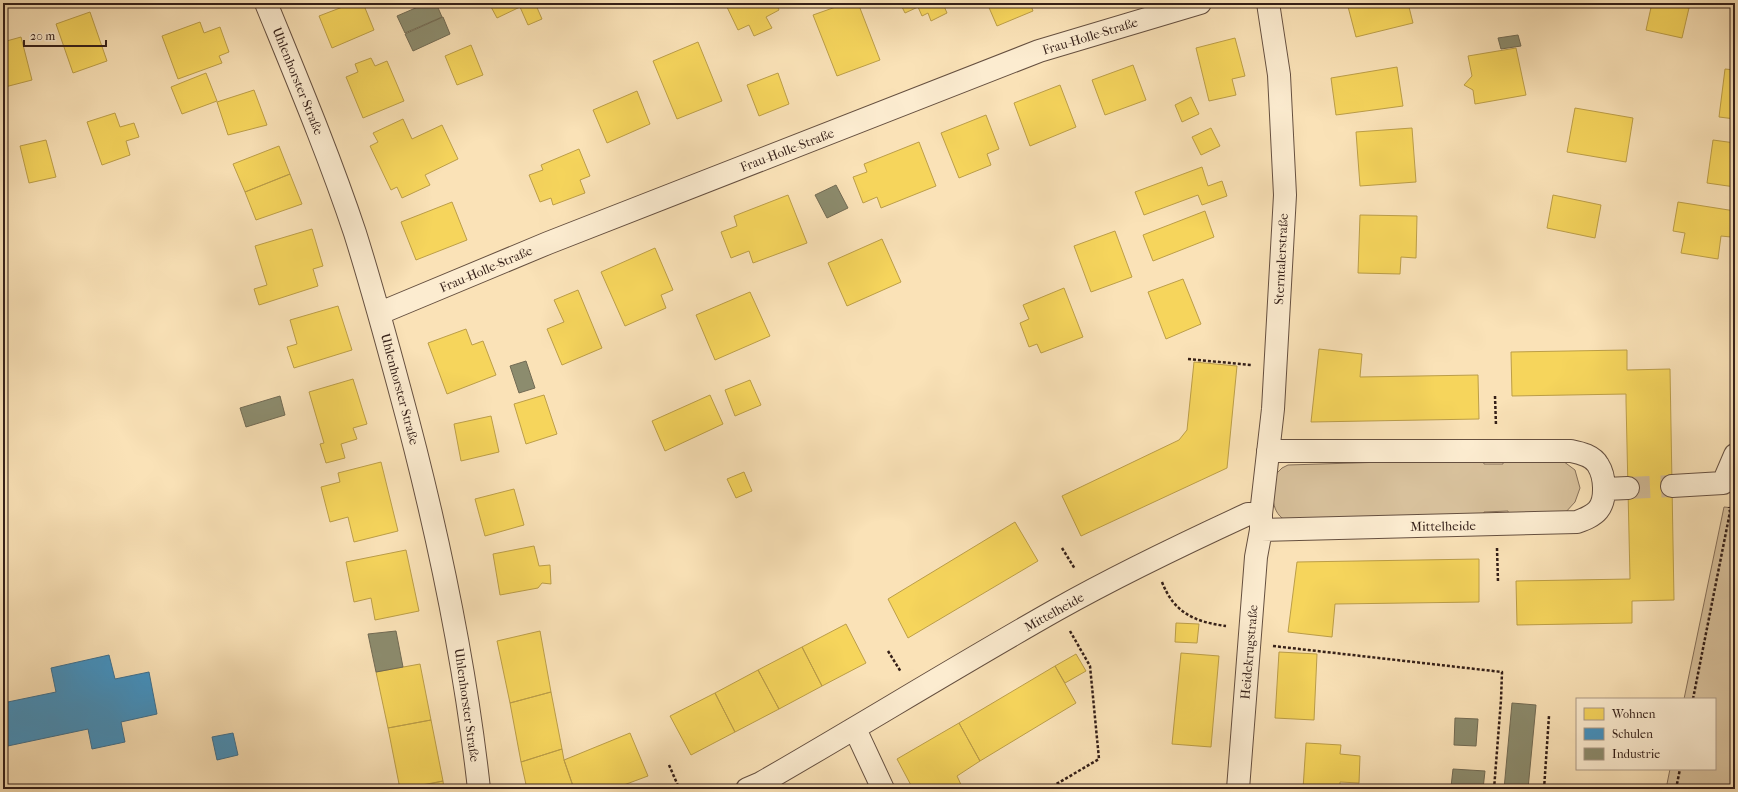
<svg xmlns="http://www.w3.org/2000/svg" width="1738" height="792" viewBox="0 0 1738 792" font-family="'IM FELL French Canon',serif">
<rect width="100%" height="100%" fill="#fae2b7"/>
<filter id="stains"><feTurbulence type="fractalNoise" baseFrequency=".005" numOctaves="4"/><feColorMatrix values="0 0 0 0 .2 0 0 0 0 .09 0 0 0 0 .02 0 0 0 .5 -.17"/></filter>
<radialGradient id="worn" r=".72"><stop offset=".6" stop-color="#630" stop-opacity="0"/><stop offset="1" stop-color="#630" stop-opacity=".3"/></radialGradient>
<path fill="#d8c19c" stroke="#86705a" d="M 1483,459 L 1484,464 L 1503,464 L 1503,459 L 1560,459 L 1567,464 L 1575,470 L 1580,488 L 1575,502 L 1564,514 L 1509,517 L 1508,511 L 1484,512 L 1483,518 L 1285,520 C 1269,511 1272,488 1277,473 L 1282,468 L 1288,465 Z
M 1724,507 L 1735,508 L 1735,789 L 1666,789 L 1670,769 L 1715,769 L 1715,699 L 1684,699 Z"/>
<path fill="#f6d55c" stroke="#bc9e48" d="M 353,3 L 363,3 L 374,30 L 332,48 L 319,16 Z
M 494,3 L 535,3 L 542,19 L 528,25 L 520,7 L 497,18 L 490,5 Z
M 725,3 L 776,3 L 779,10 L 766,17 L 772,28 L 754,36 L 749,25 L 738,30 Z
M 847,3 L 858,3 L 880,60 L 837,76 L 813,15 Z
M 900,3 L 951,3 L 944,6 L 947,13 L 931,21 L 928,13 L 922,16 L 918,7 L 905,13 Z
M 987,3 L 1030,3 L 1033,11 L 997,26 Z
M 1347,3 L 1408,3 L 1413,23 L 1356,37 Z
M 1547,3 L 1578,3 L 1577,7 Z
M 1652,3 L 1666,3 L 1689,8 L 1682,38 L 1646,30 Z
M 1733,3 L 1735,3 L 1735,15 L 1731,14 Z
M 90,12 L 107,61 L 73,73 L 56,24 Z
M 200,22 L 204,33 L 220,27 L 229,52 L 219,56 L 222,63 L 178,79 L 162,36 Z
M 21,37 L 32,80 L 5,87 L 3,79 L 3,42 Z
M 1235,38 L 1245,76 L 1232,79 L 1236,95 L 1209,101 L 1196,48 Z
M 698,42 L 722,101 L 677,119 L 653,61 Z
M 471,45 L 483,75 L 457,85 L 445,56 Z
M 1516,48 L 1526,95 L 1475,104 L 1473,90 L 1464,85 L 1472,76 L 1468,56 Z
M 371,58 L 375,66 L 387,61 L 404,101 L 363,118 L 346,77 L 358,72 L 355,64 Z
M 1133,65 L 1146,100 L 1105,115 L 1092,80 Z
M 1397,67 L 1403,106 L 1336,115 L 1331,78 Z
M 1725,69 L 1735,70 L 1735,119 L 1719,117 Z
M 206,73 L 217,101 L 182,114 L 171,87 Z
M 778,73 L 789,104 L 759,116 L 747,85 Z
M 1060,85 L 1076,127 L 1030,146 L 1014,103 Z
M 254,90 L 267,125 L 228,135 L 217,102 Z
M 637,91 L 650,124 L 607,143 L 593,110 Z
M 1191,97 L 1199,114 L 1182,122 L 1175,105 Z
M 1575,108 L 1633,118 L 1626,162 L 1567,152 Z
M 115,113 L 120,127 L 134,123 L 139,137 L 126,141 L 130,155 L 102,165 L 87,122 Z
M 986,115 L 999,149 L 987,154 L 991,165 L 959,178 L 941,133 Z
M 403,119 L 412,139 L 442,125 L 458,159 L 425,175 L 430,185 L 402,198 L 397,187 L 391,190 L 370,146 L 378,142 L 373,133 Z
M 1211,128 L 1220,146 L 1201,155 L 1192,137 Z
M 1412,128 L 1416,182 L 1360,186 L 1356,132 Z
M 46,140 L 56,177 L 29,183 L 20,146 Z
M 1713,140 L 1735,143 L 1735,187 L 1707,183 Z
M 919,142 L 936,186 L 881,208 L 877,197 L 863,203 L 853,177 L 867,172 L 864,164 Z
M 279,146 L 290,174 L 245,192 L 233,164 Z
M 579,149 L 590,176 L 580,180 L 585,193 L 553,205 L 551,198 L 540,202 L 529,175 L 543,170 L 541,165 Z
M 1202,167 L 1208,186 L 1222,181 L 1227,196 L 1202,205 L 1198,195 L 1144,215 L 1135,192 Z
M 290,174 L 302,204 L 256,220 L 245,192 Z
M 788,195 L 807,243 L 753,263 L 749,251 L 731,258 L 721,232 L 737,226 L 734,216 Z
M 1553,195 L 1601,205 L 1595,238 L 1547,228 Z
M 452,202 L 467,240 L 416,260 L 401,222 Z
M 1678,202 L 1735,211 L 1731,237 L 1721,236 L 1718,259 L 1681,253 L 1685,233 L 1673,231 Z
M 1205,211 L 1214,237 L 1153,261 L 1143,235 Z
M 1360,215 L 1417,216 L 1416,258 L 1401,257 L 1400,274 L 1358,273 Z
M 312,229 L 323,266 L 313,269 L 318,286 L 259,305 L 254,289 L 267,285 L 255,246 Z
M 1115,231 L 1132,277 L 1091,292 L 1074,246 Z
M 882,239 L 901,282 L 847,306 L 828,263 Z
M 655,248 L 673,290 L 661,295 L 666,308 L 625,326 L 601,272 Z
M 1183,279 L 1201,324 L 1166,339 L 1148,292 Z
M 1064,288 L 1083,337 L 1041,353 L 1037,344 L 1029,347 L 1020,323 L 1029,319 L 1023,305 Z
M 578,290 L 602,348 L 562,365 L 547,329 L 564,322 L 554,300 Z
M 750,292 L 770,336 L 715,360 L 696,315 Z
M 338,306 L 352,350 L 294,368 L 287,347 L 297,344 L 290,320 Z
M 466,329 L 472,345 L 483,341 L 496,375 L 447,394 L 428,343 Z
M 1319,349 L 1362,354 L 1360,377 L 1478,375 L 1479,419 L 1311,422 Z
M 1627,350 L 1627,370 L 1670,369 L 1674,600 L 1632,601 L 1632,623 L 1517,625 L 1516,581 L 1630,579 L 1626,401 L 1626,394 L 1512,396 L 1511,352 Z
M 1194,362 L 1237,366 L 1227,468 L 1081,536 L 1062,496 L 1179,440 L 1187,430 Z
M 353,379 L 367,424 L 353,428 L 357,439 L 341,444 L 345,458 L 326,463 L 320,444 L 324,443 L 309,392 Z
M 750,380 L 761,405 L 735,416 L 725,390 Z
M 544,395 L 557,434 L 526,444 L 514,404 Z
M 710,395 L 723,424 L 665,451 L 652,421 Z
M 491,416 L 499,452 L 461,461 L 454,424 Z
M 381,462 L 398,531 L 354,542 L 348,517 L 330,522 L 321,487 L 340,482 L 338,473 Z
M 744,472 L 752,491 L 736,498 L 727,479 Z
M 514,489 L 524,525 L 485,536 L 475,499 Z
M 1015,522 L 1038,561 L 908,638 L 888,599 Z
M 534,546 L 539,566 L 550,565 L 551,584 L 542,583 L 538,588 L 500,595 L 493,554 Z
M 406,550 L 419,611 L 375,620 L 371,598 L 354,602 L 346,562 Z
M 1479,559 L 1479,602 L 1335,604 L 1332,637 L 1288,632 L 1297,562 Z
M 1176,623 L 1199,624 L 1197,643 L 1175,642 Z
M 846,624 L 866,663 L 822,686 L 802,647 Z
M 540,631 L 551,692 L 510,703 L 497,641 Z
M 802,647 L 822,686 L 779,709 L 758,670 Z
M 1279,652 L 1317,654 L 1314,720 L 1275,718 Z
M 1181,653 L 1219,656 L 1211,747 L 1172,744 Z
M 1076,654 L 1086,671 L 1065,683 L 1055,666 Z
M 420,664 L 431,720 L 388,728 L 376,672 Z
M 1055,666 L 1076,703 L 980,761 L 959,723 Z
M 758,670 L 779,709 L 735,732 L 715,693 Z
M 551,692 L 562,749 L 521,762 L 510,703 Z
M 715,693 L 735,732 L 691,755 L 670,716 Z
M 431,720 L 443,781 L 400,789 L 388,728 Z
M 959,723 L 980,761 L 957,776 L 963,789 L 913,789 L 897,759 Z
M 630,733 L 648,776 L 613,789 L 574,789 L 564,760 Z
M 1306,743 L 1341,745 L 1340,754 L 1360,756 L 1359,783 L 1340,782 L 1340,789 L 1303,789 Z
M 562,749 L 564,760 L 574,789 L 527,789 L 521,762 Z
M 443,781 L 444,789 L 407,789 Z
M 1170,786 L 1208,788 L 1208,789 L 1170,789 Z"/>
<path fill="#4393c3" stroke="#3e7090" d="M 109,655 L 115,679 L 149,672 L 157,714 L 121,722 L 125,742 L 92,749 L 88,729 L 3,747 L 3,703 L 56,692 L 51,668 Z
M 233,733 L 238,755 L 217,760 L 212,737 Z"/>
<path fill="#8c8c6e" stroke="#726b54" d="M 427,3 L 436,3 L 442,17 L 405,33 L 397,16 Z
M 443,17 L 450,34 L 413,51 L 405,34 Z
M 1518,35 L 1521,46 L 1501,49 L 1498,38 Z
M 836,185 L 848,208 L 827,218 L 815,195 Z
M 526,361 L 535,388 L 519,393 L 510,366 Z
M 280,396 L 285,415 L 246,427 L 240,408 Z
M 396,631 L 403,667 L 376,672 L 368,634 Z
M 1512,703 L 1536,705 L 1528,789 L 1504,789 Z
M 1455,718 L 1478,719 L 1476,746 L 1454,745 Z
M 1453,769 L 1485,771 L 1483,789 L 1451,787 Z"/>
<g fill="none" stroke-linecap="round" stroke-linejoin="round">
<path stroke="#d2bb97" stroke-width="22" stroke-dasharray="22 11" stroke-linecap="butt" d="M 1628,488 L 1672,486"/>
<defs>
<path id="minor" d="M 266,3 C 297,79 329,155 355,233 C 371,284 385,335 399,387 C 435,519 464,653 479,789
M 380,313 L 548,243 L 1039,51 L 1200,3
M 1672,486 L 1723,483 L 1735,455
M 1605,489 L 1628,488
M 1261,530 L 1577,522 C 1585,519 1593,516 1598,510 C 1607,499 1605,476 1598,465 C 1593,456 1581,453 1571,451 L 1268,451
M 855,729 L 883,789
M 747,789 L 761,783 C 860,726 957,666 1056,610 C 1118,575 1183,544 1248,514 L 1261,514
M 1238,789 L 1256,557 L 1261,530 L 1261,514 L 1273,409 L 1285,195 L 1279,75 L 1268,3"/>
</defs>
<use href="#minor" stroke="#665040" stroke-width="24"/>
<path stroke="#341f18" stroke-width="2.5" stroke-dasharray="3 2" stroke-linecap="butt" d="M 1188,359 L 1251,365
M 1495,396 L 1496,426
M 1062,548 L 1075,569
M 1497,548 L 1498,582
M 1162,582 C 1174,613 1195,622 1226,626
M 1273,646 L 1502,672 L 1501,700 L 1494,789
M 888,651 L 901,672
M 1693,699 L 1730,512 L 1729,507
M 669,765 L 679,788
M 1048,789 L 1099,759 L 1090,666 L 1070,631
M 1544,789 L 1549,716
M 1676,789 L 1680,769"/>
<use href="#minor" stroke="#fcecd0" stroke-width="22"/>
</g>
<g text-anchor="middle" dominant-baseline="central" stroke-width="4" stroke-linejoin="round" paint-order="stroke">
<g font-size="13" fill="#341f18" stroke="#fcecd0">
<text transform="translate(1090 36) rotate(-17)">Frau-Holle-Straße</text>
<text transform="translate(298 81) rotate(68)">Uhlenhorster Straße</text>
<text transform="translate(787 150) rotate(-21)">Frau-Holle-Straße</text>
<text transform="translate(1281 259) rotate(-87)">Sterntalerstraße</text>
<text transform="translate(486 269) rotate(-23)">Frau-Holle-Straße</text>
<text transform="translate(400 389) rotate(75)">Uhlenhorster Straße</text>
<text transform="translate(1443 526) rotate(-1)">Mittelheide</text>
<text transform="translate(1054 612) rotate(-29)">Mittelheide</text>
<text transform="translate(1249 652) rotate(-85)">Heidekrugstraße</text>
<text transform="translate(467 705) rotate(82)">Uhlenhorster Straße</text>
</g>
</g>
<rect width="1738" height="792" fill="none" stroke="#fae2b7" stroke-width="16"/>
<rect x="4" y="4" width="1730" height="784" fill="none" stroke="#341f18" stroke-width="2"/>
<rect x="8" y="8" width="1722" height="776" fill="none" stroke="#341f18"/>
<rect x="1576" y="698" width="140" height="72" fill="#fcecd0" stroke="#ac9a86"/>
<rect x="1584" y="708" width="20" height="12" fill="#f6d55c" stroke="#ac9a86"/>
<text x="1612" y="718" font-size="12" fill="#341f18">Wohnen</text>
<rect x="1584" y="728" width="20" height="12" fill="#4393c3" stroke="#ac9a86"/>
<text x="1612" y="738" font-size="12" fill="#341f18">Schulen</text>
<rect x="1584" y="748" width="20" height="12" fill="#8c8c6e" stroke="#ac9a86"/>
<text x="1612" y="758" font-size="12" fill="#341f18">Industrie</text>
<path d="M24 40v6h82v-6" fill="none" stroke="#341f18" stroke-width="2"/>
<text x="30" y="40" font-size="12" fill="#341f18" stroke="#fcecd0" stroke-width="3" paint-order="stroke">20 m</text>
<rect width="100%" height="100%" filter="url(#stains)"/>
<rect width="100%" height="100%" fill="url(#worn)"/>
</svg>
